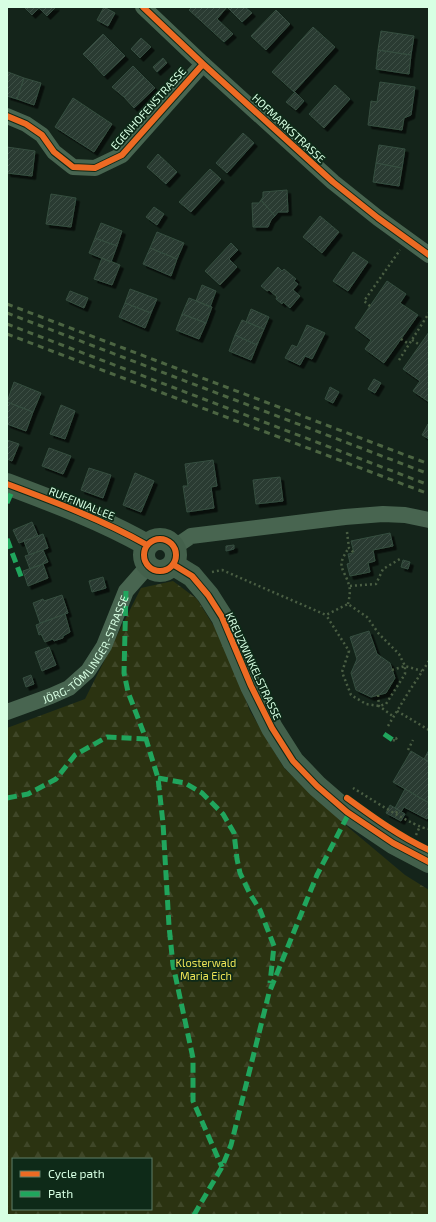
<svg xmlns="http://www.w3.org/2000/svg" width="436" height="1222" viewBox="0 0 436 1222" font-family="'Exo 2',sans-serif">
<defs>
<pattern id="forest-firs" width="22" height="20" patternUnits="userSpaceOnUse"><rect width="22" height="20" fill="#2b3311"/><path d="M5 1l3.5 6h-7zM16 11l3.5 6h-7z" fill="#3f4728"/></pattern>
<pattern id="building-hatch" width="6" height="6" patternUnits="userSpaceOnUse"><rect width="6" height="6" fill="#293b30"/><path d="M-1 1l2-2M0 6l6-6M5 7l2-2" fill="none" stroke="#3d4f44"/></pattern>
<filter id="shadow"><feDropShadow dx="3.5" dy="3.5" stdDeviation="0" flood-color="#0009"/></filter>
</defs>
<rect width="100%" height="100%" fill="#14241a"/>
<path fill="url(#forest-firs)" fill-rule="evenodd" d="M 173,581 L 197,599 L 220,636 L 250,711 L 284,768 L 349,828 L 405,875 L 429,890 L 429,1215 L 7,1215 L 7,728 L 85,699 L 141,588 ZM 13,1159 L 151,1159 L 151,1209 L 13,1209 Z"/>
<path fill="url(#building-hatch)" stroke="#364e40" filter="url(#shadow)" d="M 24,7 L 56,7 L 47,16 L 39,8 L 32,15 Z
M 104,7 L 115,13 L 108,26 L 97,20 Z
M 192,7 L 227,7 L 217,19 L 233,34 L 224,42 L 189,10 Z
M 227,7 L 245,7 L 252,13 L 242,22 Z
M 276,10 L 290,24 L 266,50 L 251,36 Z
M 313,27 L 335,47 L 294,92 L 272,72 Z
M 381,31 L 414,36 L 411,55 L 378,50 Z
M 103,34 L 114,45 L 94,65 L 83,54 Z
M 141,38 L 151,47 L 140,58 L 131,49 Z
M 114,45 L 125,56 L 104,76 L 94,65 Z
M 378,50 L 411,55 L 409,74 L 376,69 Z
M 163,58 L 167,63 L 157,72 L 153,67 Z
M 133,66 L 144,77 L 124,97 L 112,87 Z
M 8,72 L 24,78 L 17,99 L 7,96 Z
M 144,77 L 155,88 L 134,108 L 124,97 Z
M 24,78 L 41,83 L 34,105 L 17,99 Z
M 380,82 L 415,87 L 411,115 L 404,118 L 402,130 L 368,125 L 371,101 L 377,102 Z
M 335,85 L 350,99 L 324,128 L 309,114 Z
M 295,92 L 304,101 L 296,110 L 286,102 Z
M 73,98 L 112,124 L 94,152 L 55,127 Z
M 243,133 L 254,143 L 227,173 L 216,163 Z
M 379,145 L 405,149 L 402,168 L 376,163 Z
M 7,147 L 35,151 L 32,176 L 7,173 Z
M 158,154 L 177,172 L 166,184 L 147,167 Z
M 376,163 L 402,168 L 399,186 L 373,182 Z
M 210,169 L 221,179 L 191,212 L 179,202 Z
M 287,190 L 288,212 L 278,212 L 275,216 L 261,200 L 263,197 L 263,192 Z
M 51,194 L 76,198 L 71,227 L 46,224 Z
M 261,200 L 275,216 L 271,220 L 268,227 L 253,227 L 252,203 L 259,203 Z
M 154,207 L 164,214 L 157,225 L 146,217 Z
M 320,216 L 339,232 L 322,253 L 303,237 Z
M 101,223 L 122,231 L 117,246 L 95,238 Z
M 157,232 L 184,243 L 177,259 L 150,248 Z
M 95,238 L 117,246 L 111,262 L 89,253 Z
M 231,243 L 238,250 L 229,259 L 237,267 L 220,285 L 205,271 Z
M 150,248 L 177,259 L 171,276 L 143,264 Z
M 353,252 L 368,262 L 348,291 L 333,281 Z
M 102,258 L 120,265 L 112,285 L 94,279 Z
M 278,267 L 282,271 L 284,269 L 296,279 L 294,281 L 298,284 L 293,290 L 300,296 L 290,308 L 283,302 L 282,304 L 276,299 L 277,297 L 269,290 L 267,291 L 261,286 Z
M 387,281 L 406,294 L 400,303 L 418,315 L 384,363 L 365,349 L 371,340 L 355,328 Z
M 202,285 L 216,291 L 210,307 L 196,301 Z
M 130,289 L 157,299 L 151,313 L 125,303 Z
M 70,291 L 88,298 L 84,308 L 66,300 Z
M 189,298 L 212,307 L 206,323 L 182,314 Z
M 125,303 L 151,313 L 145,328 L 119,317 Z
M 251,309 L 269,317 L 264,329 L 246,322 Z
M 182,314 L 206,323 L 199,339 L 176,330 Z
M 242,320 L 264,329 L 257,345 L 235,335 Z
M 307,325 L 325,333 L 312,359 L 305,356 L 300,365 L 285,358 L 292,345 L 297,347 Z
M 429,332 L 429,402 L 413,391 L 420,381 L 403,369 Z
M 235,335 L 257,345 L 251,360 L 229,351 Z
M 374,379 L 381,383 L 375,393 L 368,389 Z
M 14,382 L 41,393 L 33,412 L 7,402 Z
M 330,387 L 339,392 L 333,403 L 325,399 Z
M 7,402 L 33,412 L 26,431 L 7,424 Z
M 61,405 L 75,411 L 65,439 L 50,434 Z
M 428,424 L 429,425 L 429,439 L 422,435 Z
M 7,440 L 19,444 L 12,461 L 7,459 Z
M 49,448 L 71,456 L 63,474 L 42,466 Z
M 213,460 L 217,486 L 211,487 L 214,508 L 187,512 L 183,486 L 188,486 L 185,464 Z
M 89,468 L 111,475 L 103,498 L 81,490 Z
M 135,473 L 154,481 L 141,512 L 123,505 Z
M 280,477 L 283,501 L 256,504 L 253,480 Z
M 32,522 L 38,536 L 19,543 L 13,530 Z
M 390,533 L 393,546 L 373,550 L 375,561 L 368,563 L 370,572 L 350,576 L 347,564 L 350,563 L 348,554 L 354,553 L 351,541 Z
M 43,534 L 48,548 L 29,555 L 24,541 Z
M 234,545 L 234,549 L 226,551 L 226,546 Z
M 43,550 L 48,562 L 30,569 L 25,556 Z
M 403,560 L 410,562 L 408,569 L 401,567 Z
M 43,564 L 48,578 L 28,586 L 23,571 Z
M 103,577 L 106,588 L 92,592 L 89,581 Z
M 62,595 L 68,613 L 40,623 L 33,603 L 43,599 L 44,601 Z
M 65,614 L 70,632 L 63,636 L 63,638 L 54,641 L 53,639 L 45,642 L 41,634 L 39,635 L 36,625 Z
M 369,631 L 377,654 L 390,663 L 395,678 L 386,693 L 371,697 L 356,690 L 351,673 L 357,659 L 350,637 Z
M 49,647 L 56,665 L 42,671 L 35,652 Z
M 31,675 L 34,684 L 26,687 L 23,678 Z
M 429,750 L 429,762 L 424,759 Z
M 411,751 L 429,762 L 429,803 L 393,782 Z
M 405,789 L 429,803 L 429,815 L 427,819 L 404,807 L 401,812 L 395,808 Z
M 390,805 L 405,814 L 401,821 L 386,813 Z"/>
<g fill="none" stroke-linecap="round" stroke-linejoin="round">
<path stroke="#4a5e43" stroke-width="2.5" stroke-dasharray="2 3" stroke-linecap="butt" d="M 370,306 L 364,301 L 400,250
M 401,339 L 409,344
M 412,340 L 420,345
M 399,360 L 429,313
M 347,532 L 349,548 L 354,553
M 212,572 L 222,570 L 326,615 L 348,604 L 367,617 L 379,634 L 399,654 L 405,666 L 405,674 L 386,704 L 379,706 L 366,704 L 351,695 L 342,672 L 349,651 L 326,615
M 350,586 L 376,584 L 383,569 L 400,559
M 348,604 C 349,599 351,591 349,585 C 344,568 335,567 349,548
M 392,670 L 405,666 L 422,671
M 378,695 L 379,706 L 394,717
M 397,711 L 429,730
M 388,726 L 408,693 L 429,661
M 393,740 L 396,741 L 397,740 L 396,738 L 393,740
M 408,750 L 413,740
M 353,788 C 368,797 415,828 429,829
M 396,813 L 398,810
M 416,835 L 420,826"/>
<g stroke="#486550" stroke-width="16">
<path d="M 143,7 L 203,64 L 333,182 L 378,218 L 429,255"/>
<path d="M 7,116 L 26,124 L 42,135 L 54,152 L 73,167 L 95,168 L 122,155 L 203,64"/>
<path d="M 175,547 L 191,536 L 345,517 L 383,514 L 405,515 L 429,520"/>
<path id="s1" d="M 7,712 L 51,696 L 69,688 L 88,671 L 104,646 L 126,591 L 148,566"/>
</g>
<path stroke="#43604b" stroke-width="22" d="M 7,484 C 55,502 103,520 147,545
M144 555a16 16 0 1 1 32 0a16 16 0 1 1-32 0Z
M 174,565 L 192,576 L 208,595 L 222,617 L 251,686 L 272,728 L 293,761 L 317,786 L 347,812 L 393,843 L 429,862"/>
<path stroke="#4c6542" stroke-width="3" stroke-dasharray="6 5" stroke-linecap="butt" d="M 7,304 L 429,464
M 7,313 L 429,474
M 7,324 L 429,485
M 7,334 L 429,494"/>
<path stroke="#20a55d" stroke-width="5" stroke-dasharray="10 5" stroke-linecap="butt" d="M 7,503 L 14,487
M 7,539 L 22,579
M 126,591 L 124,673 L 128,692 L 146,739 L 158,778 L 163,823 L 169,926 L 173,965 L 193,1058 L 193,1101 L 222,1167
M 384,734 L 393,740
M 158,778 L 185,783 L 202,793 L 223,814 L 234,833 L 237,859 L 240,873 L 250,894 L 260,910 L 274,946 L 270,983
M 7,798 L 28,794 L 56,779 L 75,755 L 107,737 L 146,739
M 194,1215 L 222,1167 L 231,1145 L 269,993 L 317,875 L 349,813"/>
<defs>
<path id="cycleway" d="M 143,7 L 203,64 L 333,182 L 378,218 L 429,255
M 7,116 L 26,124 L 42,135 L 54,152 L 73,167 L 95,168 L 122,155 L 203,64
M 7,484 C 55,502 103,520 147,545
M144 555a16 16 0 1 1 32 0a16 16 0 1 1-32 0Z
M 174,565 L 192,576 L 208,595 L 222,617 L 251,686 L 272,728 L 293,761 L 317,786 L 347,812 L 393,843 L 429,862
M 347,798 C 373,817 399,836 429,850"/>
</defs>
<use href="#cycleway" stroke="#0e2a18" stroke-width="8"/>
<use href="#cycleway" stroke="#ed6a23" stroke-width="6"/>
</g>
<g text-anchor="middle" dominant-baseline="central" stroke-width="3.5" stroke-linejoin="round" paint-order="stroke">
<g font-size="11" fill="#d7ffe3" stroke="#0e2a18">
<text transform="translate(148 108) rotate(-48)">EGENHOFENSTRASSE</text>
<text transform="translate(289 128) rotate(43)">HOFMARKSTRASSE</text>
<text transform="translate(82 503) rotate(22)">RUFFINIALLEE</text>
<text stroke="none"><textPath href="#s1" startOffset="107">JÖRG-TÖMLINGER-STRASSE</textPath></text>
<text transform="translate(254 666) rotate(65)">KREUZWINKELSTRASSE</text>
</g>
<g font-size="11" fill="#ece356" stroke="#0e2a18">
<text x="206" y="962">Klosterwald<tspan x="206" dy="13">Maria Eich</tspan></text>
</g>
</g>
<rect width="436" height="1222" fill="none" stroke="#d7ffe3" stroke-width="16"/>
<rect x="12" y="1158" width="140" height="52" fill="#0e2a18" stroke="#5e7f69"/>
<rect x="20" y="1171" width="20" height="6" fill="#ed6a23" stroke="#5e7f69"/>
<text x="48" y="1178" font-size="12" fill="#d7ffe3">Cycle path</text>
<rect x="20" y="1191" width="20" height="6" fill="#20a55d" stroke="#5e7f69"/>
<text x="48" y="1198" font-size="12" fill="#d7ffe3">Path</text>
</svg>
